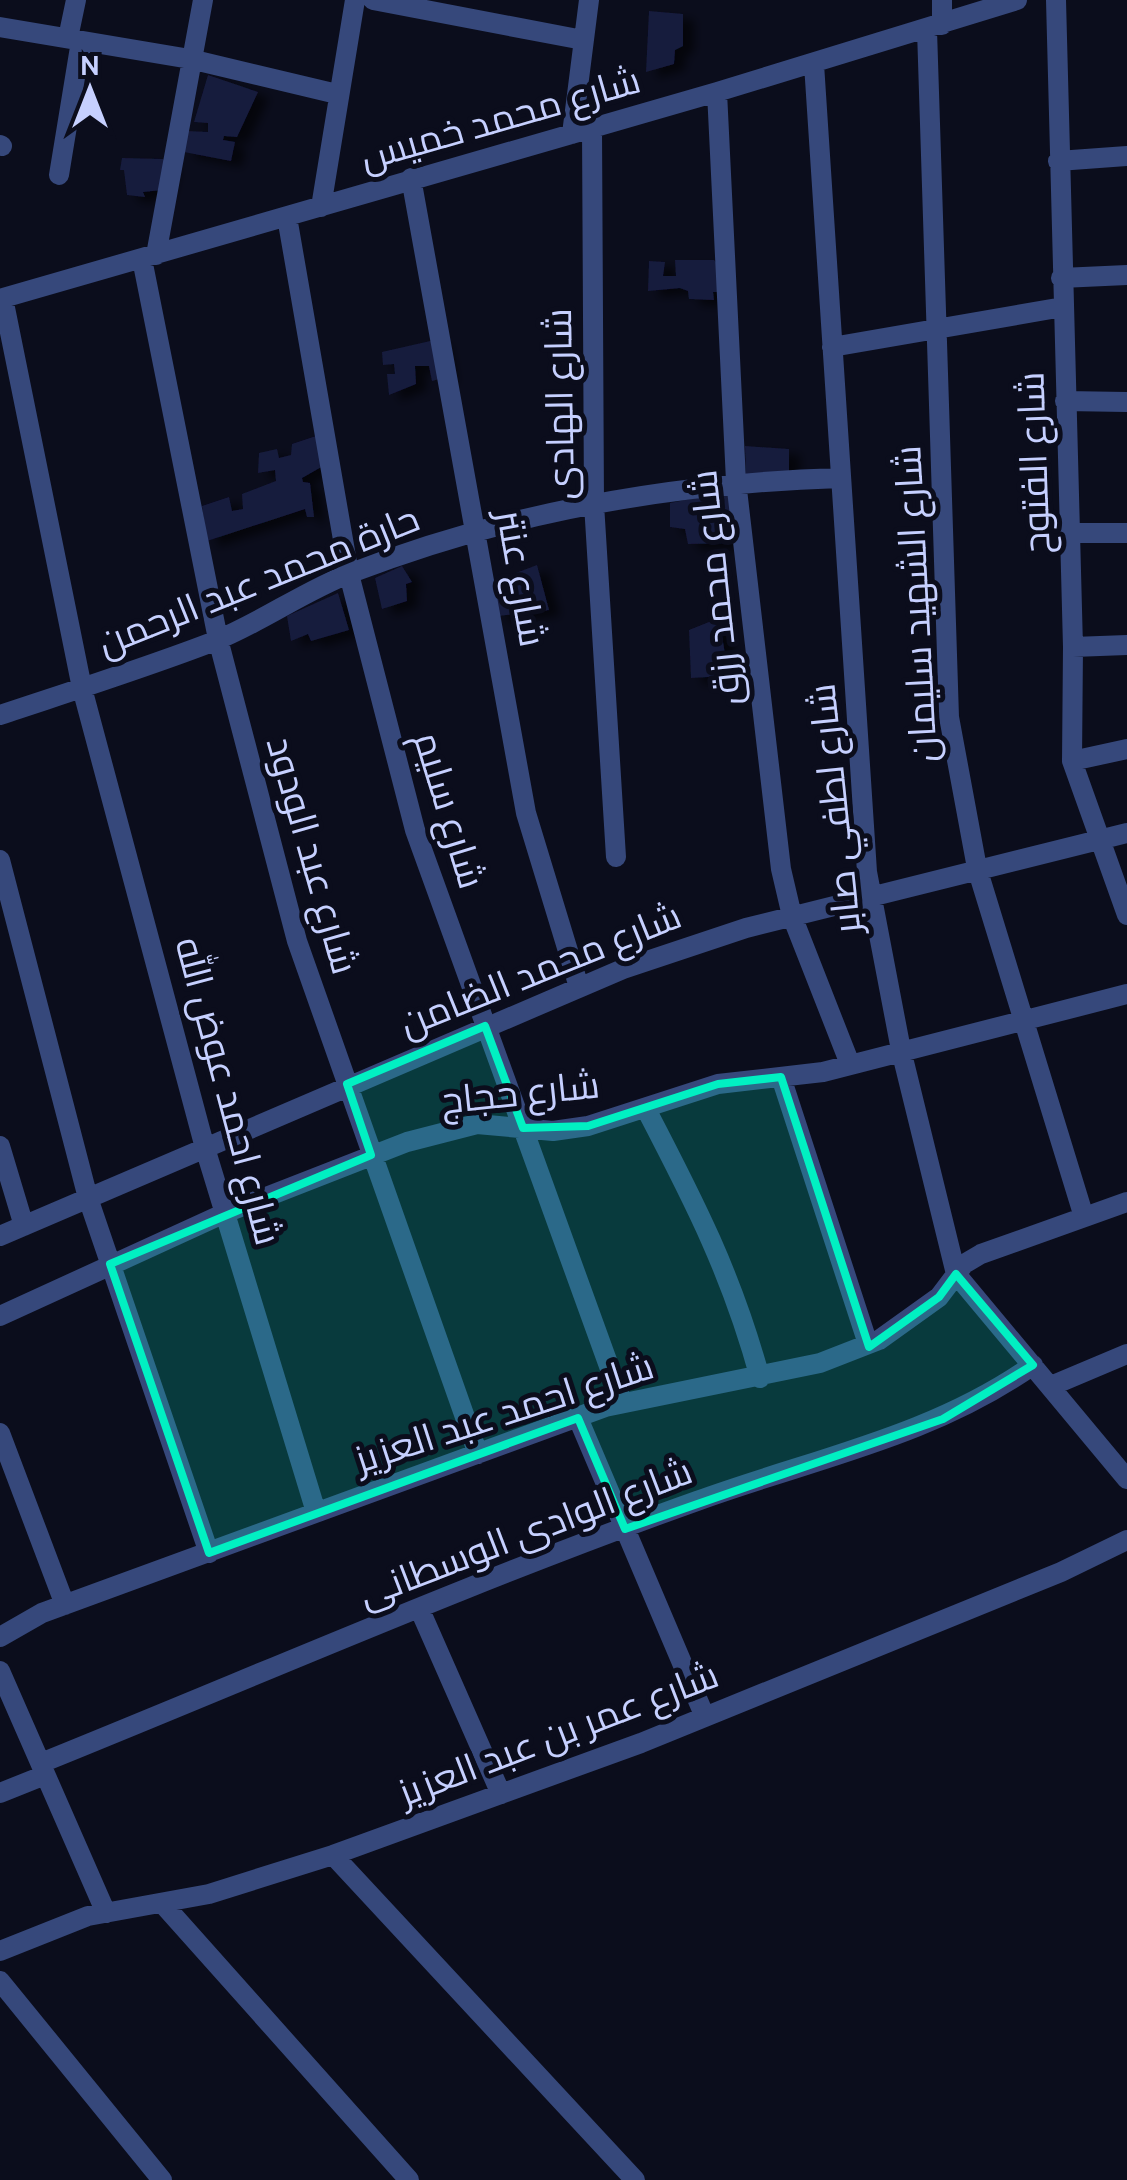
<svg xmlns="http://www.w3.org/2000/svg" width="1127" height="2180" viewBox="0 0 1127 2180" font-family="Cabin,Cairo,sans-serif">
<defs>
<filter id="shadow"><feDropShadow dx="11" dy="6" stdDeviation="5" flood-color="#0009"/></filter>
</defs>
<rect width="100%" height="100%" fill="#0b0d1c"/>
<path fill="#171b3d" filter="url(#shadow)" d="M 649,11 L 683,14 L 683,46 L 675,50 L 674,64 L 646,72 Z
M 208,75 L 258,92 L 237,137 L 224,136 L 223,140 L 235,142 L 231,161 L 184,152 L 186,131 L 208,132 L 208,123 L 194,122 Z
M 122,158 L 163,159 L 168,166 L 162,190 L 143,192 L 145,197 L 127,195 L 124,170 L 120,170 Z
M 675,260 L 714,260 L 719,266 L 720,292 L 713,292 L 714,300 L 689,299 L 688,291 L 680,288 L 648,291 L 649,261 L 665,262 L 663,276 L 676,276 Z
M 439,339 L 446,377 L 432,381 L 429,366 L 415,366 L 416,384 L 389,395 L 387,374 L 395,374 L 394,364 L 383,365 L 382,352 Z
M 316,436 L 323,466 L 302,478 L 303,482 L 310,483 L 314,517 L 307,517 L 305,509 L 207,541 L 202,506 L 229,497 L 232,511 L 243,509 L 242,494 L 276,481 L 275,470 L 258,473 L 259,453 L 277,449 L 279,458 L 291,455 L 292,444 Z
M 745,446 L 789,449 L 789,471 L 746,474 Z
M 732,491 L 734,519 L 726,521 L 728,543 L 688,544 L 685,529 L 670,527 L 670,503 Z
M 537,565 L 549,610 L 498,616 L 492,582 Z
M 402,566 L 412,582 L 406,584 L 407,601 L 382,609 L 375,578 Z
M 338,593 L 349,630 L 311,641 L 308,634 L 291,641 L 287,616 Z
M 719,618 L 725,654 L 739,654 L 741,675 L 691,678 L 689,630 Z"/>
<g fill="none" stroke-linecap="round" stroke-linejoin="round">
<path stroke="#36487b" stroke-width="20" d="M 373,0 L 583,40
M 1056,0 L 1073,647 L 1072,761 L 1127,915
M 942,25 L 942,0
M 0,27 L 190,59 L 337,94
M 927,30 L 949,717 L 977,868 L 1084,1217
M 68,38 L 76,0
M 814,64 L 867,872 L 901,1050 L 956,1274 L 1127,1479
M 717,92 L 736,481 L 781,869 L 792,916 L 850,1064
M 592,129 L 594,504 L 616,857
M 572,134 L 589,0
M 0,145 L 2,146
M 1058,161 L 1127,156
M 59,175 L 81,41
M 411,178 L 526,813 L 579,987
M 321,207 L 355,0
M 287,217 L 349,574 L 415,830 L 622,1402
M 156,255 L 203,0
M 142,259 L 218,639 L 297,941 L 478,1454
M 1061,278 L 1127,275
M 3,298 L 82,688 L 205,1148 L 316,1512
M 0,299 L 717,92 L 1017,0
M 832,347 L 1063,307
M 1065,401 L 1127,402
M 1070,533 L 1127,533
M 1073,647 L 1127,645
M 0,715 C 72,691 145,668 215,641 C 262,622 304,591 351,573 C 506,513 674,483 840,478
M 1072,761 L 1127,749
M 0,860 L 88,1198 L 209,1553
M 781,1077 L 868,1344
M 646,1109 C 695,1203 732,1275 760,1378
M 0,1146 L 24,1226
M 0,1236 L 623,969 L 746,928 L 1127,833
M 0,1316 L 225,1213 L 407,1142 L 477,1124 L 553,1131 L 588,1126 L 718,1084 L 823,1072 L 1127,994
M 1051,1386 L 1127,1354
M 578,1418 L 705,1717
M 0,1433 L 65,1605
M 420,1610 L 501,1794
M 0,1637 L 42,1613 L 605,1407 L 820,1363 L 879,1340 L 939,1297 L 964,1264 L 981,1254 L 1127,1202
M 0,1671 L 106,1913
M 41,1763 C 259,1675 475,1580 697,1501 C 812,1459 931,1437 1033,1365
M 0,1793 L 45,1775
M 333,1855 L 635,2180
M 163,1904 L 409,2180
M 0,1951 L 88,1916 L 209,1894 L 333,1855 L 641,1743 L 1061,1572 L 1127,1540
M 0,1981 L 162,2180"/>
</g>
<path fill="#01f0c2" fill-opacity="0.2" stroke="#01f0c2" stroke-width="8" stroke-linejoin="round" d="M 485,1026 L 523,1128 L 588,1126 L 718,1084 L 781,1077 L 869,1347 L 939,1297 L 956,1274 L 1033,1365 L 943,1419 L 625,1529 L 578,1418 L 209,1553 L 110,1264 L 371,1155 L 347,1084 Z"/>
<g text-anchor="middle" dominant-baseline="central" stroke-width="10" stroke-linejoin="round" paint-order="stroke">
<g font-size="38" fill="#c6d0ff" stroke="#0b0d1c">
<text transform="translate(500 118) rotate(-16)">شارع محمد خميس</text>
<text transform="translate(559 404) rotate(-91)">شارع الهادى</text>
<text transform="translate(1033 463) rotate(-92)">شارع الفتوح</text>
<text transform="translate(522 578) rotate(80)">شارع عنتر</text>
<text transform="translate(258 580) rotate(-22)">حارة محمد عبد الرحمن</text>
<text transform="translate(715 588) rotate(-96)">شارع محمد رزق</text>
<text transform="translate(915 604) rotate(-93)">شارع الشهيد سليمان</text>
<text transform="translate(834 809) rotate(-96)">شارع لطفي صابر</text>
<text transform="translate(450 810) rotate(73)">شارع سليم</text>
<text transform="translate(313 855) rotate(74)">شارع عبد الودود</text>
<text transform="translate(540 969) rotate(-22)">شارع محمد الضامن</text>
<text transform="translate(229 1091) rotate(75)">شارع احمد عوض الله</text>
<text transform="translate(520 1092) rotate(-6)">شارع حجاج</text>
<text transform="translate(504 1412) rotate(-18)">شارع احمد عبد العزيز</text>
<text transform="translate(525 1532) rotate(-21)">شارع الوادى الوسطانى</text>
<text transform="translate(558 1733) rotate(-21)">شارع عمر بن عبد العزيز</text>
</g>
</g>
<g transform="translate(90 90)" stroke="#0b0d1c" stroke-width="8" paint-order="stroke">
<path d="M0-8L18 38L0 25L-18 38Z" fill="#c6d0ff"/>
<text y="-15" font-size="28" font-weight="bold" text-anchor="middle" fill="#c6d0ff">N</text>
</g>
</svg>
